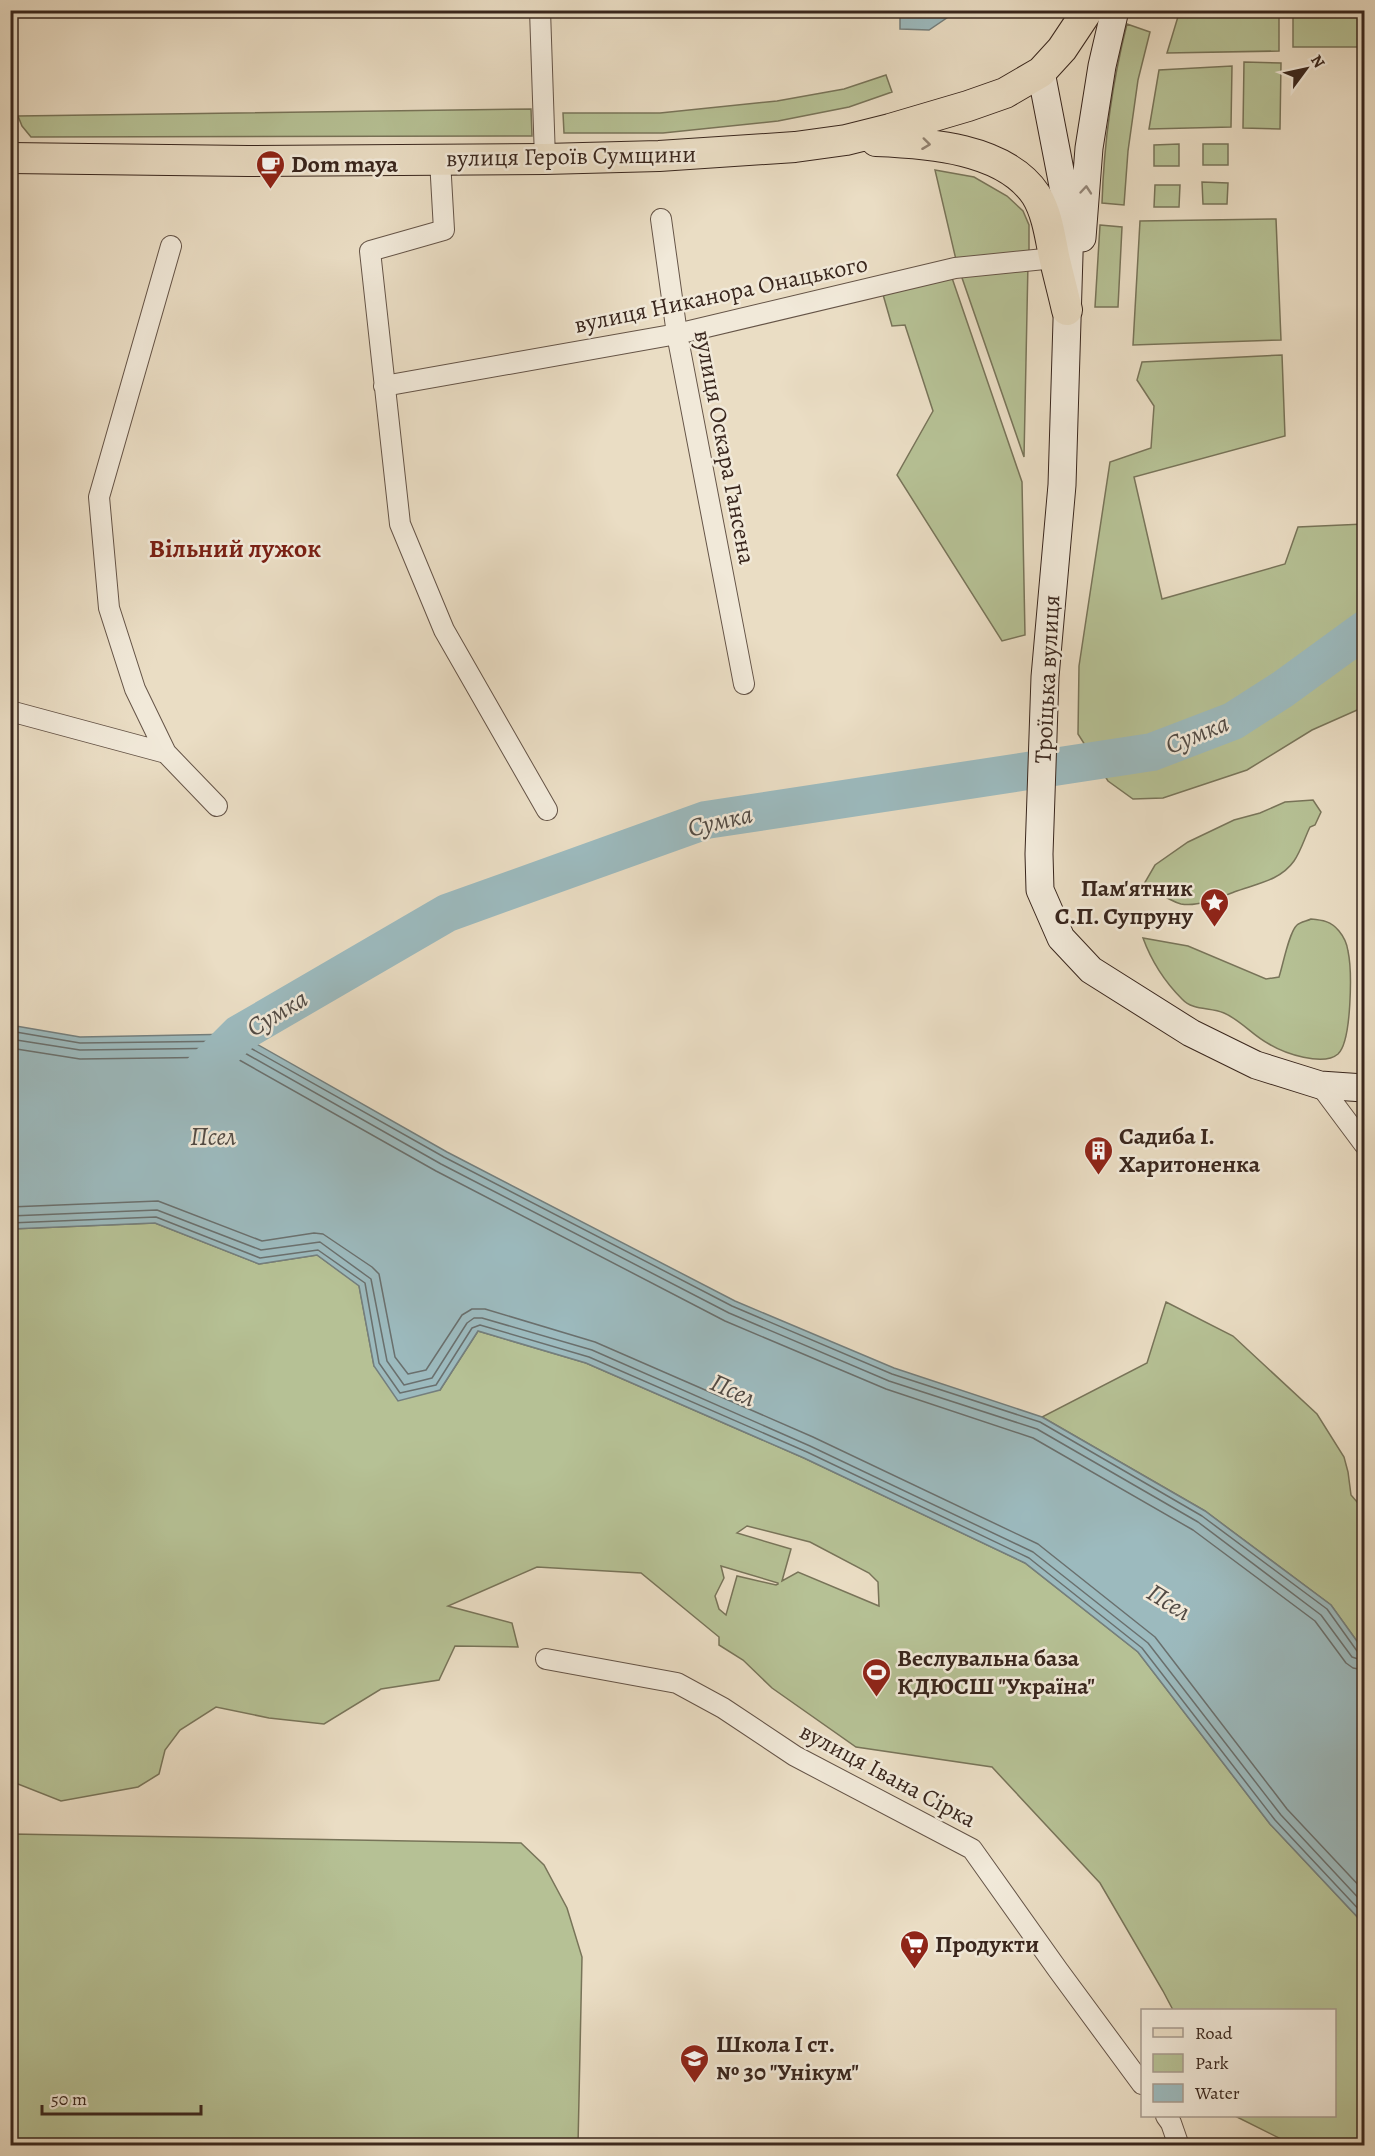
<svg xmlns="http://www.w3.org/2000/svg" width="1375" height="2156" viewBox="0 0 1375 2156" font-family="Alegreya,serif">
<rect width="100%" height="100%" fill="#eaddc4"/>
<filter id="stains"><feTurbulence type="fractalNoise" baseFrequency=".00333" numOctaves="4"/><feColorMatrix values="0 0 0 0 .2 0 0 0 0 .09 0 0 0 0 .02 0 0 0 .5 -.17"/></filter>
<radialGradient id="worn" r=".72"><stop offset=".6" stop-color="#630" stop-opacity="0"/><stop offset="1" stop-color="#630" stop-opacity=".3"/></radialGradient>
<path fill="#b6c195" stroke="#787459" stroke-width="1.5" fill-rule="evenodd" d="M 1180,10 L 1279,11 L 1279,51 L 1167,53 Z
M 1293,11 L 1364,11 L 1364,47 L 1293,47 Z
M 1127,24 L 1150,32 L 1138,80 L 1128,151 L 1124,205 L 1102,203 C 1104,142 1112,83 1127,24 Z
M 1244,62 L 1281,63 L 1280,129 L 1243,128 Z
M 1232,66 L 1231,127 L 1149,129 L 1159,70 Z
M 886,75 L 892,92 L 849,107 L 778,121 L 663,133 L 564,133 L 563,113 L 660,113 L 777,101 L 844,89 Z
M 531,109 L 532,136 L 31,137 L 22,126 L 18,116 Z
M 1179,144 L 1179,166 L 1154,166 L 1154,145 Z
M 1203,144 L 1228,144 L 1228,165 L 1203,165 Z
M 935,170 L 974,177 L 1007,196 L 1023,211 L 1029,225 L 1029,256 L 957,264 Z
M 1202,182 L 1228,183 L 1227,204 L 1203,204 Z
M 1155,185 L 1180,185 L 1179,207 L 1154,207 Z
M 1276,219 L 1281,340 L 1133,345 L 1140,221 Z
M 1100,225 L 1122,227 L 1118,307 L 1095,307 Z
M 1028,263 L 1024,457 L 960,272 Z
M 951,275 L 1022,482 L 1025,635 L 1002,641 L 897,475 L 933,411 L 905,325 L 892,326 L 882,291 Z
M 1282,355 L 1285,436 L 1134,477 L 1162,599 L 1285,564 L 1298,527 L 1364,524 L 1364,707 L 1312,730 L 1247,770 L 1163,798 L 1133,799 L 1108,781 L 1078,734 L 1079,666 L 1110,462 L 1151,448 L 1154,406 L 1137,380 L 1142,362 Z
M 1313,800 L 1321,812 L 1315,825 L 1310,827 C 1305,837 1301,851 1294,861 C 1280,881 1255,884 1234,892 C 1219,898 1198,907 1181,904 C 1169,901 1155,890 1144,884 L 1155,865 L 1188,842 L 1234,820 L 1260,813 L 1285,802 Z
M 1311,919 C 1322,920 1331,921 1339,931 C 1344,937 1347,944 1348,951 C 1352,970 1352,1041 1338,1054 C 1323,1067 1284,1053 1269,1044 C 1253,1036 1242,1021 1224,1013 C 1210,1007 1193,1011 1182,999 C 1165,982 1151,960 1143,938 L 1188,946 L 1266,979 L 1279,977 C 1283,965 1289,932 1297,925 C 1300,922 1307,921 1311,919 Z
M 155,1223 L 259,1264 L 317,1255 L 359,1285 L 374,1366 L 440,1390 L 478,1331 L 586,1363 L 804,1458 L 1025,1563 L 1138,1652 L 1270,1824 L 1364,1924 L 1364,2145 L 1293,2145 L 1235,2116 L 1334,2116 L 1334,2010 L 1173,2010 L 1163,1991 L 1100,1883 L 992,1767 L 856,1747 L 772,1688 L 743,1660 L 719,1645 L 719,1637 L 641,1573 L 537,1567 L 448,1606 L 512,1623 L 518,1647 L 455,1646 L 439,1680 L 381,1689 L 324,1724 L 269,1718 L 216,1707 L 180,1730 L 165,1750 L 159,1774 L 138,1787 L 61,1801 L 13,1782 L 11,1788 L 11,1229 ZM 747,1526 L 810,1542 L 869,1573 L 878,1582 L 879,1606 L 798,1572 L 782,1581 L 791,1549 L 737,1533 ZM 721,1566 L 778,1583 L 778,1584 L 776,1585 L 737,1576 L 726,1615 L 719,1609 L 715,1596 L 724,1578 Z
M 1166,1302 L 1233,1336 L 1317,1414 L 1344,1457 L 1348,1472 L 1351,1495 L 1364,1510 L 1364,1651 L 1331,1605 L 1205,1511 L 1042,1417 L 1147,1363 Z
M 11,1834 L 521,1843 L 544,1865 L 567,1908 L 582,1957 L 578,2145 L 11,2145 Z"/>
<path fill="#9cbabe" stroke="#747f7e" stroke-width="1.5" d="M 900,11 L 900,10 L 957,11 L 929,30 L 900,29 Z
M 10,1025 L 80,1037 L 239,1034 L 447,1152 L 735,1301 L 894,1368 L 1042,1417 L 1205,1511 L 1331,1605 L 1364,1651 L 1364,1924 L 1270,1824 L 1138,1652 L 1025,1563 L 804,1458 L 586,1363 L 478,1331 L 440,1390 L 398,1401 L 374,1366 L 359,1286 L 317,1255 L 259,1264 L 155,1223 L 11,1229 Z"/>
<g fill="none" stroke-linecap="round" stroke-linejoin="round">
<path stroke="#6a706e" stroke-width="1.5" d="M 10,1031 L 80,1043 L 238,1041 L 444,1157 L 732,1306 L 892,1374 L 1040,1422 L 1202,1516 L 1327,1609 L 1357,1651 L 1364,1653
M 10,1039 L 80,1050 L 236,1048 L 441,1164 L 729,1313 L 889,1381 L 1037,1429 L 1198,1522 L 1321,1615 L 1352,1657 L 1364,1661
M 10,1048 L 80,1059 L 234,1057 L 436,1171 L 725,1321 L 886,1389 L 1033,1438 L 1193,1530 L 1315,1621 L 1346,1663 L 1353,1668 L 1364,1670
M 10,1207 L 158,1201 L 262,1241 L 314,1233 L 323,1234 L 372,1267 L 379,1274 L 395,1357 L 408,1374 L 426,1370 L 462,1315 L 472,1309 L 485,1309 L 595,1342 L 813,1437 L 1038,1544 L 1155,1637 L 1287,1809 L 1364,1891
M 10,1216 L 157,1210 L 261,1250 L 320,1242 L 371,1279 L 387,1361 L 404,1385 L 432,1378 L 467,1323 L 474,1318 L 482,1318 L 592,1350 L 810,1446 L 1033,1552 L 1148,1643 L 1281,1815 L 1364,1904
M 10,1223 L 156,1217 L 260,1258 L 318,1250 L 365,1283 L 379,1363 L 400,1393 L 436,1385 L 472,1328 L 480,1325 L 589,1357 L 807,1452 L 1029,1558 L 1142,1648 L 1275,1820 L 1364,1915"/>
<path stroke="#9cbabe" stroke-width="38" d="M 203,1070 L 239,1034 L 447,913 L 706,820 L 1152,752 L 1233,721 L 1283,689 L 1364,630"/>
<defs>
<path id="minor" d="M 540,10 L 545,159
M 440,160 L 444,230 L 370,251 L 400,524 L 444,630 L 547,810
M 661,219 L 677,334 L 744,684
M 171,246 L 99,497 L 109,608 L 135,689 L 166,753 L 217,806
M 384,386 L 677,334 L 955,268 L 1064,257
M 10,711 L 166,753
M 1320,1085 L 1364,1144
M 546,1659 L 677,1683 L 723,1708 L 795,1756 L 972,1849 L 1058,1970 L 1142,2084
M 1166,2116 L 1171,2123 L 1179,2146"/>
<path id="secondary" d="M 1041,72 L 1070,222 L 1062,485 L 1045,677 L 1039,854 L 1040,890 L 1061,938 L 1091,970 L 1191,1033 L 1256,1065 L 1320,1085 L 1364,1088
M 1082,238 L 1089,148 L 1102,66 L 1115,10"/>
<path id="primary" d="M 876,141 C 927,143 1005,148 1036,195 C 1047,213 1050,236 1054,256 C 1058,274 1063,292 1067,310
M 10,158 L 248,161 L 545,159 L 659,156 L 795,147 L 846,140 L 890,129 L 968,106 L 1005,93 L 1041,72 L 1062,49 L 1088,10"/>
</defs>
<use href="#minor" stroke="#655447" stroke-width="22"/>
<use href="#secondary" stroke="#39261d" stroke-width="29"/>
<use href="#primary" stroke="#39261d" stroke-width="32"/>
<use href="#minor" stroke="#f1e9d9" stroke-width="20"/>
<use href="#secondary" stroke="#f1e9d9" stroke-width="27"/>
<use href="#primary" stroke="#eaddc4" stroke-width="30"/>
</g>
<defs><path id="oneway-chevron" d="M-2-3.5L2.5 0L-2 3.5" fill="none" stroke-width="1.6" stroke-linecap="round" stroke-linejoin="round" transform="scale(1.5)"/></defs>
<use stroke="#928270" href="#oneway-chevron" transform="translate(926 144) rotate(7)"/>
<use stroke="#95887b" href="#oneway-chevron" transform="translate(1086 190) rotate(-85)"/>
<defs>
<symbol id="cafe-pin" viewBox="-11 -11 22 30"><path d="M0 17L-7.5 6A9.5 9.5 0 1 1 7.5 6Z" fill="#8f2418" stroke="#f1e9d9"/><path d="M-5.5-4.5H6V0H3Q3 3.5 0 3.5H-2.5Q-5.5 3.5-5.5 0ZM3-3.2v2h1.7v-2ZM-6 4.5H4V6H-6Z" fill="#fff"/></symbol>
<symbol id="sight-pin" viewBox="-11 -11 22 30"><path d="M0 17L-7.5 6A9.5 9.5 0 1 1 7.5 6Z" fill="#8f2418" stroke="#f1e9d9"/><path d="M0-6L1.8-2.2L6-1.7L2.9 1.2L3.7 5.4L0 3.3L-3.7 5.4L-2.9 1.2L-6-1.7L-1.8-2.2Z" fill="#fff"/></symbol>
<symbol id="building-pin" viewBox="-11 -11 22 30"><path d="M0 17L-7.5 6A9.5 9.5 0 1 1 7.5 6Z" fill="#8f2418" stroke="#f1e9d9"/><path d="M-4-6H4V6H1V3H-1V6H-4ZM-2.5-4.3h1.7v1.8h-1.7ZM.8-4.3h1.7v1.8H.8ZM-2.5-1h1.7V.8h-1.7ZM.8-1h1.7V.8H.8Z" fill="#fff"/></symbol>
<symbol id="stadium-pin" viewBox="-11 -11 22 30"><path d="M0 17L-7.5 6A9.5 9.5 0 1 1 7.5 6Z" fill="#8f2418" stroke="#f1e9d9"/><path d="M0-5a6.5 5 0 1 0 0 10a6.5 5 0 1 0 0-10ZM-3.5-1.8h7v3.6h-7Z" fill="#fff"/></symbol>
<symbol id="supermarket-pin" viewBox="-11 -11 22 30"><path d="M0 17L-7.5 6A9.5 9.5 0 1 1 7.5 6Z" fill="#8f2418" stroke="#f1e9d9"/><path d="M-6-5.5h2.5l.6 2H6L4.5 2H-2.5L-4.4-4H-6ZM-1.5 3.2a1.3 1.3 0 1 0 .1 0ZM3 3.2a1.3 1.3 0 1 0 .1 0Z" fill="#fff"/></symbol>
<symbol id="school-pin" viewBox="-11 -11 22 30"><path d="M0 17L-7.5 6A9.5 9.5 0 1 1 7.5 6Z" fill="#8f2418" stroke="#f1e9d9"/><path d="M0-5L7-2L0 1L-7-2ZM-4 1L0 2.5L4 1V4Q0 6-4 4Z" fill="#fff"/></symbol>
</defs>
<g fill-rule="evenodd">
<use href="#cafe-pin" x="254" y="148" width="33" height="45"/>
<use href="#sight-pin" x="1198" y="886" width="33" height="45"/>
<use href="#building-pin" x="1082" y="1134" width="33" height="45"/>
<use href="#stadium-pin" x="860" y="1656" width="33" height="45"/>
<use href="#supermarket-pin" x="898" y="1928" width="33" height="45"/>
<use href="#school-pin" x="678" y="2042" width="33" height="45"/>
</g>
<g text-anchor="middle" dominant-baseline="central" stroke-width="5" stroke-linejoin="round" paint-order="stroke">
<g font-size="24" fill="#39261d" stroke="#f1e9d9">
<text transform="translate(571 156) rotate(-1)">вулиця Героїв Сумщини</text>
<text transform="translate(721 294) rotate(-12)">вулиця Никанора Онацького</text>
<text transform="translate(725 447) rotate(79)">вулиця Оскара Гансена</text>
<text transform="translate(1047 679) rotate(-87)">Троїцька вулиця</text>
<text transform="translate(888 1775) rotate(28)">вулиця Івана Сірка</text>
</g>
<g font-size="24" font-weight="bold" fill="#39261d" stroke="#f1e9d9" text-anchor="start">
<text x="291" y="164">Dom maya</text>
<text x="1193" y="888" text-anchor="end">Пам'ятник<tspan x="1193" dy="28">С.П. Супруну</tspan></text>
<text x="1119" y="1136">Садиба І.<tspan x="1119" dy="28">Харитоненка</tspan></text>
<text x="897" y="1658">Веслувальна база<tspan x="897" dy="28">КДЮСШ "Україна"</tspan></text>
<text x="935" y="1944">Продукти</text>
<text x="716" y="2044">Школа І ст.<tspan x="716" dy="28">№ 30 "Унікум"</tspan></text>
</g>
<g font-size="26" font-weight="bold" fill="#7a1f14" stroke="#f1e9d9">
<text x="235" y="548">Вільний лужок</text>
</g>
<g font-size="26" font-style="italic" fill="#524b45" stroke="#f1e9d9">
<text transform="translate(1197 734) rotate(-22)">Сумка</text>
<text transform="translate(720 821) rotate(-13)">Сумка</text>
<text transform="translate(277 1013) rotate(-31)">Сумка</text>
<text x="213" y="1136">Псел</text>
<text transform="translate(733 1390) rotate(24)">Псел</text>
<text transform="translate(1169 1602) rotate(32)">Псел</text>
</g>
</g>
<rect width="1375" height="2156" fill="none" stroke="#eaddc4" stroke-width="36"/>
<rect x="12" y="12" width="1351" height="2132" fill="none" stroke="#39261d" stroke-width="3"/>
<rect x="18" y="18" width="1339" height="2120" fill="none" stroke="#39261d" stroke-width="1.5"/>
<rect x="1141" y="2009" width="195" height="108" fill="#f1e9d9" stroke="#a79b8e" stroke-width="1.5"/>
<rect x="1153" y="2028" width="30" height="9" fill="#eaddc4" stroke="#a79b8e" stroke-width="1.5"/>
<text x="1195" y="2039" font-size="18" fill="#39261d">Road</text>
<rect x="1153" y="2054" width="30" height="18" fill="#b6c195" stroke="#a79b8e" stroke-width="1.5"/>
<text x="1195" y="2069" font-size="18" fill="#39261d">Park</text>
<rect x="1153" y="2084" width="30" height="18" fill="#9cbabe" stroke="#a79b8e" stroke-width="1.5"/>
<text x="1195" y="2099" font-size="18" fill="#39261d">Water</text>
<g transform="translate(1306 69) rotate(57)" stroke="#f1e9d9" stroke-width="4.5" paint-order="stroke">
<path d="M0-4.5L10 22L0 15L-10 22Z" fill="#39261d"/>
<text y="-9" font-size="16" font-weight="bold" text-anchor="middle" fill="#39261d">N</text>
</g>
<path d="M42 2105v9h159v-9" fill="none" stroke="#39261d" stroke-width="3"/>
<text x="51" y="2105" font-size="18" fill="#39261d" stroke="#f1e9d9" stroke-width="4.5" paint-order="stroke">50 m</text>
<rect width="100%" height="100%" filter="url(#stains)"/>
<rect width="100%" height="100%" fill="url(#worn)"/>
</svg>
